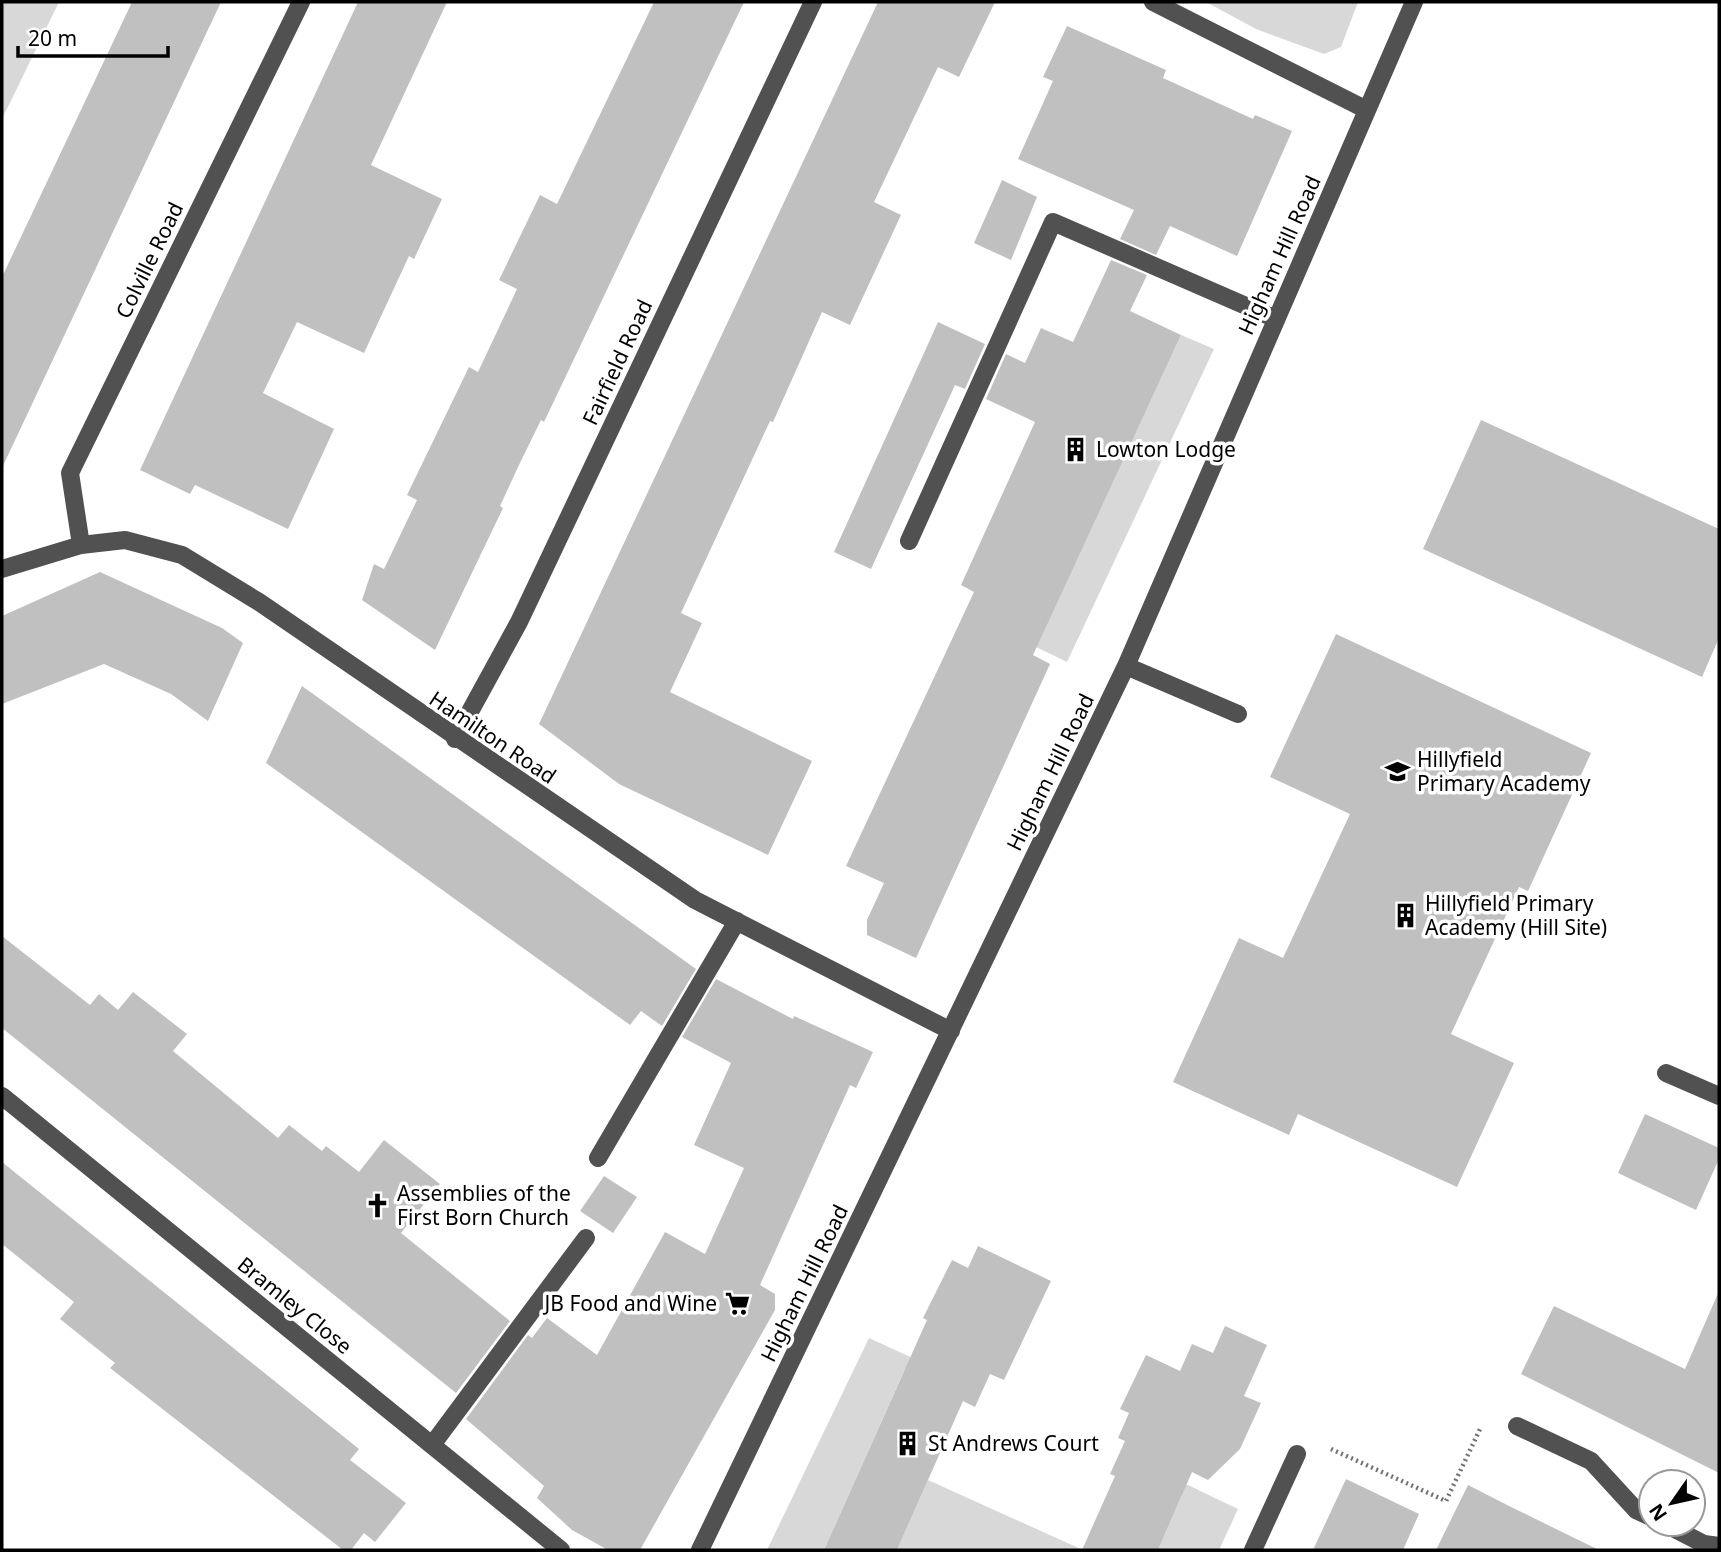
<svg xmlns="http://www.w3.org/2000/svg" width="1721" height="1552" viewBox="0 0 1721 1552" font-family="'Noto Sans',sans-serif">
<rect width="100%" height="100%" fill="#fff"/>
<path fill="#d8d8d8" d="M 2,2 L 59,2 L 2,119 Z
M 1206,2 L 1358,2 L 1341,47 L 1324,54 L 1256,29 Z
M 1181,335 L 1214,349 L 1067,662 L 1036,647 Z
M 869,1338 L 952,1376 L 904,1371 L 824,1550 L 767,1550 Z
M 1165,1474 L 1238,1509 L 1219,1550 L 1158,1550 L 1182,1495 Z
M 928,1480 L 1083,1550 L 897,1550 Z"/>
<path fill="#c0c0c0" d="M 132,2 L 221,2 L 2,468 L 2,277 Z
M 358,2 L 447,2 L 371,165 L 442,199 L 414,259 L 409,256 L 364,353 L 297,322 L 263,393 L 334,429 L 288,529 L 195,485 L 190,494 L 140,470 Z
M 654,2 L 744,2 L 544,422 L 541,420 L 519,465 L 500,506 L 503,508 L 435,650 L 362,600 L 374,564 L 384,569 L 417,500 L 407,495 L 469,367 L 478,372 L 517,289 L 499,280 L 540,195 L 557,204 Z
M 878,2 L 995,2 L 959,77 L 938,67 L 874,202 L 901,215 L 850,325 L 822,312 L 773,422 L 770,421 L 681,613 L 702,623 L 670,692 L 812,761 L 768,855 L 619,784 L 539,724 Z
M 1067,26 L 1166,70 L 1163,78 L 1253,119 L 1255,115 L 1292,131 L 1237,256 L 1170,226 L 1156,255 L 1120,239 L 1134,210 L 1018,159 L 1053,81 L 1043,77 Z
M 1002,180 L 1037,197 L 1011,260 L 974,243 Z
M 1111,260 L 1147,275 L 1130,311 L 1181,335 L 1033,655 L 1050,664 L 916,958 L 867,935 L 867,920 L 884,883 L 846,866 L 974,592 L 961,585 L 1035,422 L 986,399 L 1006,354 L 1025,363 L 1041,328 L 1073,342 Z
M 938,322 L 985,344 L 965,389 L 955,385 L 871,569 L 834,552 Z
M 1481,420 L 1719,529 L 1719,638 L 1702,677 L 1423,549 Z
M 100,572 L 222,628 L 243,643 L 208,721 L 171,694 L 104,664 L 2,704 L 2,616 Z
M 1336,634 L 1591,753 L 1528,891 L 1519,887 L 1451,1034 L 1514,1063 L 1457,1187 L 1298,1114 L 1289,1135 L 1173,1082 L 1239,938 L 1283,958 L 1350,814 L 1270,777 Z
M 302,686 L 696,969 L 662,1026 L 641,1011 L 630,1025 L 266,763 Z
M 2,936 L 90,1005 L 99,994 L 118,1010 L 133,992 L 187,1034 L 173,1051 L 278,1138 L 289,1125 L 322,1151 L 326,1146 L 359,1172 L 384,1140 L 440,1184 L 401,1233 L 510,1321 L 456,1393 L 2,1028 Z
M 716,979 L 793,1019 L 794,1016 L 873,1052 L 856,1088 L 850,1085 L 760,1285 L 775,1294 L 775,1310 L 640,1550 L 608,1550 L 572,1530 L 537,1498 L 544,1486 L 466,1419 L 528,1335 L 532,1338 L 547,1318 L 597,1355 L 665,1232 L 705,1254 L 744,1168 L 694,1145 L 731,1063 L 682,1037 Z
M 1645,1114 L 1719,1148 L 1719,1159 L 1696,1210 L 1618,1173 Z
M 2,1162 L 359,1449 L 350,1460 L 406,1503 L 375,1542 L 364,1533 L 351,1550 L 343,1550 L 110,1368 L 115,1363 L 60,1319 L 74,1302 L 2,1244 Z
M 604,1176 L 637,1197 L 613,1233 L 580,1211 Z
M 978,1246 L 1051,1281 L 1004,1380 L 990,1374 L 975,1407 L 963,1401 L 897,1550 L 824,1550 L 927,1320 L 923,1318 L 952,1260 L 968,1268 Z
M 1719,1291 L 1719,1473 L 1521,1374 L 1554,1306 L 1685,1369 Z
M 1225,1326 L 1267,1345 L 1244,1396 L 1261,1403 L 1240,1449 L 1208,1480 L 1192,1472 L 1158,1550 L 1082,1550 L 1115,1476 L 1110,1474 L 1125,1441 L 1118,1438 L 1129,1413 L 1120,1409 L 1146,1355 L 1180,1371 L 1192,1344 L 1213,1353 Z
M 1346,1479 L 1419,1514 L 1403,1550 L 1313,1550 Z
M 1468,1485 L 1511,1507 L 1599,1550 L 1436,1550 Z"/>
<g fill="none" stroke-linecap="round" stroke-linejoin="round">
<path stroke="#737373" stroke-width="4.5" stroke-dasharray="2 3.5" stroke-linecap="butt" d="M 1331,1449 L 1446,1501 L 1481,1427"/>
<path stroke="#515151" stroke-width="18" d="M 1153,2 L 1367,110
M 909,541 L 1053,222 L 1276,319
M 81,545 L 70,473 L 301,2
M 2,569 L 81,545 L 125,540 L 182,555 L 259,602 L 695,900 L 951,1031
M 1126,666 L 1238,714
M 455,739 L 519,622 L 813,2
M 1666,1073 L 1719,1096
M 2,1096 L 561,1550
M 598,1158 L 737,921
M 1517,1426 L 1591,1461 L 1636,1510 L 1651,1517
M 432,1445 L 586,1238
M 1665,1524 L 1704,1544 L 1719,1546
M 700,1550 L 1126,666 L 1414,2
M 1253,1550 L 1297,1454"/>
</g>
<defs>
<symbol id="building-bare" viewBox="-9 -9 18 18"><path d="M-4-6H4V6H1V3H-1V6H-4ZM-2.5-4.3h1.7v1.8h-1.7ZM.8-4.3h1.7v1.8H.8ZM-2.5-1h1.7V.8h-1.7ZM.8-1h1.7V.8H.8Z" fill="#000" stroke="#fff" stroke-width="2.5" paint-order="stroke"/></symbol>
<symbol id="school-bare" viewBox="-9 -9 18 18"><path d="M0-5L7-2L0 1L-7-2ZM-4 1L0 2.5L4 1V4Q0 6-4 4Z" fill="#000" stroke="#fff" stroke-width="2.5" paint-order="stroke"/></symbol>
<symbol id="church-bare" viewBox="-9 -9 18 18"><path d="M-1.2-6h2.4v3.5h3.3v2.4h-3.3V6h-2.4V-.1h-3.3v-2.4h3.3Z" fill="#000" stroke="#fff" stroke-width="2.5" paint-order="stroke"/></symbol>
<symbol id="supermarket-bare" viewBox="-9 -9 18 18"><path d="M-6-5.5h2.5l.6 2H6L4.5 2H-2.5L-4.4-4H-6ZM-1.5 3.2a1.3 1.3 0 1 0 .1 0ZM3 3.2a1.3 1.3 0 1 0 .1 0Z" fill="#000" stroke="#fff" stroke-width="2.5" paint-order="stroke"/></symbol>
</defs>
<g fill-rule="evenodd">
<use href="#building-bare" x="1058" y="432" width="35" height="35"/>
<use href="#school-bare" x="1380" y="754" width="35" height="35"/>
<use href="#building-bare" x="1388" y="898" width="35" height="35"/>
<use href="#church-bare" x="360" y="1188" width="35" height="35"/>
<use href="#supermarket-bare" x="720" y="1286" width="35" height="35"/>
<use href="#building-bare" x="890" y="1426" width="35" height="35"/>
</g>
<g text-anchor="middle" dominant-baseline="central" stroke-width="7" stroke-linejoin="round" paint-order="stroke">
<g font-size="21" fill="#000" stroke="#fff">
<text transform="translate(1279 255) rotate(-66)">Higham Hill Road</text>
<text transform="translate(149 260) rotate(-64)">Colville Road</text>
<text transform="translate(617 362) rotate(-65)">Fairfield Road</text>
<text transform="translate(493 737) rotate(34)">Hamilton Road</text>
<text transform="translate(1050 772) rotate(-64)">Higham Hill Road</text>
<text transform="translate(804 1283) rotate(-64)">Higham Hill Road</text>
<text transform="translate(295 1305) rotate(39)">Bramley Close</text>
</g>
<g font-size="21" fill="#000" stroke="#fff" text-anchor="start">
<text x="1096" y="449">Lowton Lodge</text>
<text x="1417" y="759">Hillyfield<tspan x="1417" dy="24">Primary Academy</tspan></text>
<text x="1425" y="903">Hillyfield Primary<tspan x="1425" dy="24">Academy (Hill Site)</tspan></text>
<text x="397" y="1193">Assemblies of the<tspan x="397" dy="24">First Born Church</tspan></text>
<text x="717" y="1303" text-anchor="end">JB Food and Wine</text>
<text x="928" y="1443">St Andrews Court</text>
</g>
</g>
<rect width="1721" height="1552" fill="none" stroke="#000000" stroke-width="7"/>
<g transform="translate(1672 1503) rotate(236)"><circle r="33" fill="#ffffff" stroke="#999999" stroke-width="2"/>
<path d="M0-5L12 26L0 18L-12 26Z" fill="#000000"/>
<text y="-10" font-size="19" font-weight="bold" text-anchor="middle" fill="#000000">N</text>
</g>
<path d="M18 46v10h150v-10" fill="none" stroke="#000000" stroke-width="3.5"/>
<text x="28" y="46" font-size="21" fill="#000000" stroke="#ffffff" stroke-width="5" paint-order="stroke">20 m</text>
</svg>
